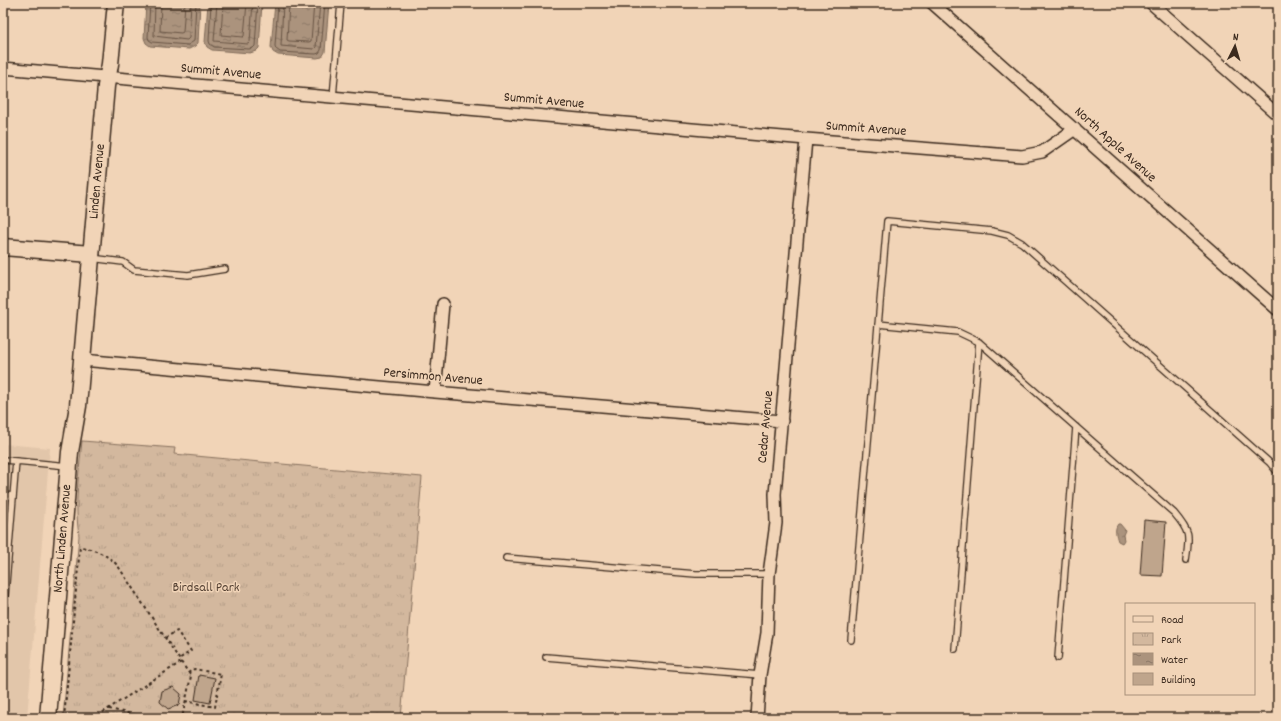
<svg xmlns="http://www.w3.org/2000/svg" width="1281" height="721" viewBox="0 0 1281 721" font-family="Dekko,sans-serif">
<defs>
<pattern id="park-tufts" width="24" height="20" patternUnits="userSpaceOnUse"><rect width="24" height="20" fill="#d3b89e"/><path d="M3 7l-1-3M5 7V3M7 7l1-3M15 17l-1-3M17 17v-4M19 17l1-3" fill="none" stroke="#b69e88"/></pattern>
<pattern id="water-ripples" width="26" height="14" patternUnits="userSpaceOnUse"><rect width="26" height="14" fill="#ab937d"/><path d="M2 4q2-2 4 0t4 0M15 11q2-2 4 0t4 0" fill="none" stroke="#8c7866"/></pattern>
</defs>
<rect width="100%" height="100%" fill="#f1d4b7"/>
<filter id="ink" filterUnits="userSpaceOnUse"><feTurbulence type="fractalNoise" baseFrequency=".025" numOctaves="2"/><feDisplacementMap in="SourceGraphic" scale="8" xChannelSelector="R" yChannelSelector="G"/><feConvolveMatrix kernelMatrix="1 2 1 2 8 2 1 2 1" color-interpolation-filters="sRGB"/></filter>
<g filter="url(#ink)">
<path fill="#e2c6aa" d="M 3,444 L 50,448 L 27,718 L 3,718 Z"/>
<path fill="url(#park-tufts)" stroke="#87715e" d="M 82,441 L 175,448 L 174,454 L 422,477 L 401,718 L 63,718 L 79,536 C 74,504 79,473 82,441 Z"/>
<path fill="url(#water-ripples)" stroke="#7e6957" d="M 146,3 L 200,3 L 198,43 L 195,46 L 189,49 L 150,46 L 146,43 L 144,38 Z
M 208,3 L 262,3 L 259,48 L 256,51 L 250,53 L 212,50 L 207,47 L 205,42 Z
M 275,3 L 329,3 L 325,52 L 322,57 L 317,58 L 278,55 L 273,52 L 271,47 Z
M 1118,524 L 1120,524 L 1125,530 L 1123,535 L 1124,540 L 1122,543 L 1118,541 C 1116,535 1114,529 1118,524 Z"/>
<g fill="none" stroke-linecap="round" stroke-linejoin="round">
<path stroke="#685444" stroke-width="1" d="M 150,3 L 148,37 L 149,40 L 152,42 L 188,45 L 194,41 L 196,3
M 155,3 L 154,36 L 187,40 L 189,38 L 191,3
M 161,3 L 160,31 L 181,33 L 183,32 L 185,3
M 211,3 L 209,41 L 210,44 L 214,47 L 249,49 L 253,48 L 255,46 L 258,3
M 217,3 L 214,41 L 248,44 L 250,42 L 253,3
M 223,3 L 221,35 L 243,37 L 244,36 L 247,3
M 278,3 L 275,46 L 276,49 L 280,52 L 316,54 L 319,53 L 321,50 L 325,3
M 283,3 L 281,46 L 314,49 L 316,47 L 320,3
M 289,3 L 287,40 L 289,41 L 309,42 L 311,41 L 314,3"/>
</g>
<path fill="#bfa58c" stroke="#3b2a1e" d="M 1144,520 L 1166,522 L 1162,576 L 1140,575 Z
M 199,675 L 215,678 L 210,703 L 195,700 Z
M 173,687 L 181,694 L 179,705 L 168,709 L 160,702 L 162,691 Z"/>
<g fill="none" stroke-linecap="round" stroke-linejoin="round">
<defs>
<path id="lane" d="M 333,97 L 341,3
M 91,258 L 123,262 L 134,270 L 188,275 L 225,269
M 878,324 L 958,332 L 979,342 L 1174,513 C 1190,532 1190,535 1186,560
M 3,460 L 16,461
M 3,495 L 13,496
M 506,558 L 696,574 L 769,574
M 3,620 L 16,461 L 68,466
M 851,640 L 887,221 L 992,231 L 1008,235 L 1022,243 L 1270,463 L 1278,473
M 955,649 L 979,342
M 546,657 L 760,675
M 1058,658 L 1076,427"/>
<path id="street" d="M 932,3 L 1278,310
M 1151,3 L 1278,115
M 3,68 L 806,139 L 1022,156 L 1042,152 L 1075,129
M 82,360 L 435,392 L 782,421
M 435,392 L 443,304
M 757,718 L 760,675 L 767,633 L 769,574 L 776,523 L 775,494 L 806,139"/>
<g id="secondary">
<path d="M 3,247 L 91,254"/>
<path id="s1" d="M 48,718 L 70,452 L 78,406 L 106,86 L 110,64 L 116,3"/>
</g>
</defs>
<use href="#lane" stroke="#3b2a1e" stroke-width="8"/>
<use href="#street" stroke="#3b2a1e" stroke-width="14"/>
<use href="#secondary" stroke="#3b2a1e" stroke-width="19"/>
<path stroke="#3b2a1e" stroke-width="2" stroke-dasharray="3 3" stroke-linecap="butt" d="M 165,638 L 177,631 L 191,651 L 179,659
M 181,662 L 191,676 L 182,718
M 185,701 L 215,707 L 221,674 L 194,669 L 188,673
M 109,709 L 150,718
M 64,718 L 80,547 C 95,549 108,555 118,566 L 181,662 L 94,718"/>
<use href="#lane" stroke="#f1d4b7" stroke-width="5.5"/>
<use href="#street" stroke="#f1d4b7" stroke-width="11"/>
<use href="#secondary" stroke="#f1d4b7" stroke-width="16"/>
</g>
</g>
<g text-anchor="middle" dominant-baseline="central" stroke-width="3" stroke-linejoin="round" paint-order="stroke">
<g font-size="14" fill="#3b2a1e" stroke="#f1d4b7">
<text transform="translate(221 72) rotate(5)">Summit Avenue</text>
<text transform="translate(544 101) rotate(5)">Summit Avenue</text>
<text transform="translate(866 129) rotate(4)">Summit Avenue</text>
<text transform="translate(1115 145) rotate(42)">North Apple Avenue</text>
<text stroke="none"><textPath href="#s1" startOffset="539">Linden Avenue</textPath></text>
<text transform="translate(433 377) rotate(5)">Persimmon Avenue</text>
<text transform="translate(766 427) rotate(-85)">Cedar Avenue</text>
<text stroke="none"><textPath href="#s1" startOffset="180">North Linden Avenue</textPath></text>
</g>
<g font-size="14" fill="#523f31" stroke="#f1d4b7">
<text x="206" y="588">Birdsall Park</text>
</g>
</g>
<rect width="1281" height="721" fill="none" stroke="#f1d4b7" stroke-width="16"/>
<rect x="8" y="8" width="1265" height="705" fill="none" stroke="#3b2a1e" stroke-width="1.5" filter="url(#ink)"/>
<rect x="1125" y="603" width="130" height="92" fill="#f1d4b7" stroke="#a8907a"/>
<rect x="1133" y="616" width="20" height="6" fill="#f1d4b7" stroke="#a8907a"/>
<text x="1161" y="623" font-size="12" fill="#3b2a1e">Road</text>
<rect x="1133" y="633" width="20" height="12" fill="url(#park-tufts)" stroke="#a8907a"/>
<text x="1161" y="643" font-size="12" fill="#3b2a1e">Park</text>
<rect x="1133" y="653" width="20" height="12" fill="url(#water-ripples)" stroke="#a8907a"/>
<text x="1161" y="663" font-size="12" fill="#3b2a1e">Water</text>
<rect x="1133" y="673" width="20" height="12" fill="#bfa58c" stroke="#a8907a"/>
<text x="1161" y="683" font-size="12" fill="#3b2a1e">Building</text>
<g transform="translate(1235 46) rotate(5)" stroke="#f1d4b7" stroke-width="3" paint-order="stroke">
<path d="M0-3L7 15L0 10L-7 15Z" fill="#3b2a1e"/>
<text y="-6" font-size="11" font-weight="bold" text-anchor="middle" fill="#3b2a1e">N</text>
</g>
</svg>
